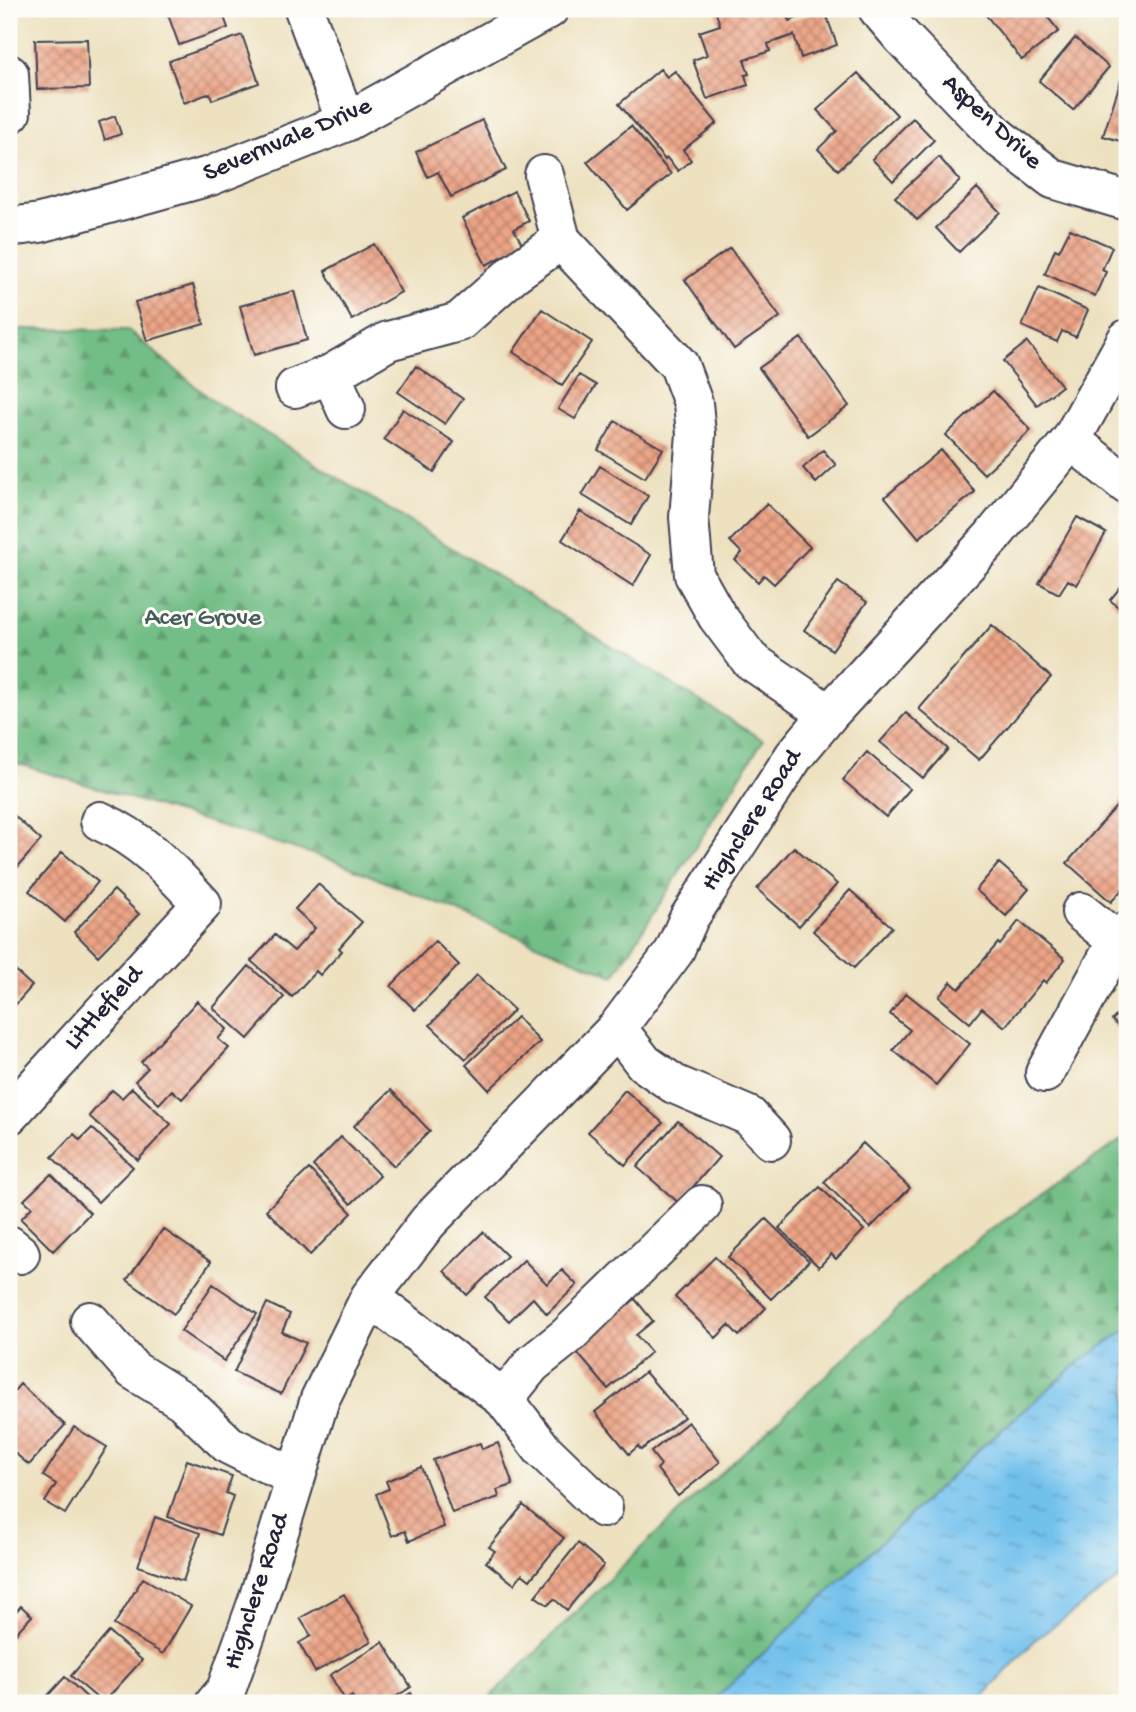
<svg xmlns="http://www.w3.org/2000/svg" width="1136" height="1712" viewBox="0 0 1136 1712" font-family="'Gochi Hand',sans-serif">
<defs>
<pattern id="forest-firs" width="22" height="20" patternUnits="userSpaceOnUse" patternTransform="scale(1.75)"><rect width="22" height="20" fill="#73be86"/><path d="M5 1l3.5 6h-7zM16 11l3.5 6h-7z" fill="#5e9a6f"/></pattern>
<pattern id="water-ripples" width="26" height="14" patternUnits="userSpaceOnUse" patternTransform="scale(1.75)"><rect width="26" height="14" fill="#72c1ed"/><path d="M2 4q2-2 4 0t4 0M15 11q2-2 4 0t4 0" fill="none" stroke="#5d9cc1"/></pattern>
<pattern id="building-cross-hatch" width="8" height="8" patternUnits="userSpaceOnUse" patternTransform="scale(1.75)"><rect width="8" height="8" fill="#eca486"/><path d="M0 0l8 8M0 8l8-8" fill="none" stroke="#bf856f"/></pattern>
</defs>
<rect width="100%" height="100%" fill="#fdfcf7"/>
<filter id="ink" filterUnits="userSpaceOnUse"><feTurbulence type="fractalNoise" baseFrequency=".0143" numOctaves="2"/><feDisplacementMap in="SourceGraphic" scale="14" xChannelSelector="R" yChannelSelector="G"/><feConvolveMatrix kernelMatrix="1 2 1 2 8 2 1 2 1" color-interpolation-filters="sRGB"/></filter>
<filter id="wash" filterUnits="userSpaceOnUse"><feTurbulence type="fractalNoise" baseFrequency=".00686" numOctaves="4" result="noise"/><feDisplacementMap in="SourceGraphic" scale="28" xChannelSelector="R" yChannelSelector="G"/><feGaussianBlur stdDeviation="1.57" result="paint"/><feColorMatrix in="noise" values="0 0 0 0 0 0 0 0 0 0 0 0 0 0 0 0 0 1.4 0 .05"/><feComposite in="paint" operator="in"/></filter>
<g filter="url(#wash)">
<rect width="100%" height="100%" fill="#ede1c0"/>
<path fill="url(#forest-firs)" stroke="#4a7060" stroke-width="2" d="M 16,329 L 128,330 L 212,400 L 763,740 L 614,976 L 335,861 L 9,761 L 9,347 Z
M 1127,1136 L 1127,1329 L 1077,1364 L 983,1446 L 711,1703 L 484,1703 L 647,1542 L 960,1251 Z"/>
<path fill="url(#water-ripples)" stroke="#4a7294" stroke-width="2" d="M 1127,1329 L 1127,1573 L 1036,1639 L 977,1703 L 711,1703 L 983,1446 L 1077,1364 Z"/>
<g id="blocks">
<path fill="url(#building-cross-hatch)" d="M 166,9 L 221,9 L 228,28 L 179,45 Z
M 718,9 L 784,9 L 789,21 L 824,9 L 837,45 L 801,58 L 794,35 L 768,44 L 770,51 L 744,60 L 749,74 L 745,75 L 748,85 L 707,99 L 693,60 L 707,55 L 699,32 L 720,25 L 715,10 Z
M 984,9 L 1041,9 L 1059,31 L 1022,60 L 982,10 Z
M 242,35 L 259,83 L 212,100 L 210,93 L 184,103 L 169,61 Z
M 1075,38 L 1109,67 L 1073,110 L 1039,81 Z
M 87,39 L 89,88 L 37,89 L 35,40 Z
M 660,69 L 667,77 L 675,71 L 717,123 L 683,150 L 691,160 L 678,171 L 667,158 L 665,160 L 619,104 Z
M 858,73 L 897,115 L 838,170 L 818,149 L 837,131 L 817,110 Z
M 1121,80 L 1127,82 L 1127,143 L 1103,136 Z
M 115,116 L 121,134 L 105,140 L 99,122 Z
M 913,118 L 934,140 L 893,181 L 872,159 Z
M 482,120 L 506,170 L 451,197 L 438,172 L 428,177 L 416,152 Z
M 631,126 L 671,174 L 627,210 L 587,162 Z
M 939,157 L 960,181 L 917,220 L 895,197 Z
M 977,188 L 1000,212 L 959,252 L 936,228 Z
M 514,191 L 529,221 L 514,229 L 523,246 L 486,265 L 462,218 Z
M 1070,229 L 1112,247 L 1102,270 L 1106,272 L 1095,296 L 1045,274 L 1055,249 L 1059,251 Z
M 374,244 L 401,292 L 352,320 L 325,271 Z
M 730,248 L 780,317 L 734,349 L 685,280 Z
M 193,285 L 204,324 L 147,341 L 135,302 Z
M 1039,288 L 1088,310 L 1076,337 L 1062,331 L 1057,342 L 1022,326 Z
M 294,291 L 307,340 L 254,355 L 240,306 Z
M 542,309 L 592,342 L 562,385 L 513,352 Z
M 801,338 L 849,406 L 808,436 L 759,368 Z
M 1027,342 L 1062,386 L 1037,405 L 1003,361 Z
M 416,366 L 463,399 L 445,424 L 398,392 Z
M 579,375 L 596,385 L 575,419 L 558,409 Z
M 993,391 L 1031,430 L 984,474 L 946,435 Z
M 403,409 L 454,442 L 434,472 L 384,439 Z
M 615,421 L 663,449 L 645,478 L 598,450 Z
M 823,450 L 836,465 L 816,483 L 803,468 Z
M 941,450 L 975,492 L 919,538 L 885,497 Z
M 600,466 L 648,496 L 631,525 L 582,495 Z
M 767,504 L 810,547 L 774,584 L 764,575 L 758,582 L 735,560 L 742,553 L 730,541 Z
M 580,511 L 651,555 L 633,586 L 562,540 Z
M 1077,517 L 1106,533 L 1077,585 L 1068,580 L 1059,594 L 1039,583 Z
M 1127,579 L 1127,615 L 1110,600 Z
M 838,582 L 867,602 L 832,650 L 804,630 Z
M 992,625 L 1051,677 L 979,760 L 919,709 Z
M 906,713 L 948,749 L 923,778 L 880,742 Z
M 867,752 L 910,789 L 886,817 L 843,780 Z
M 1127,794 L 1127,884 L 1111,902 L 1067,863 Z
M 9,811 L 41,840 L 9,877 Z
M 794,847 L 837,884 L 799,926 L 757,889 Z
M 62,852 L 98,882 L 65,922 L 29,891 Z
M 999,863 L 1029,889 L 1006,916 L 976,890 Z
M 318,884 L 362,922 L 339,948 L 342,951 L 320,975 L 316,971 L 292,997 L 251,961 L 275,935 L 294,951 L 315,928 L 295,909 Z
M 114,890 L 139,914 L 98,956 L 74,932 Z
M 850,890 L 892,927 L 854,968 L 813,931 Z
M 1019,921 L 1065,959 L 1046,983 L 1043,980 L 1005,1027 L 982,1008 L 970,1023 L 939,997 L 951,982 L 959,989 L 998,943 L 1000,945 Z
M 435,941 L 459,965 L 415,1010 L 391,986 Z
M 9,965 L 32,986 L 9,1012 Z
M 249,966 L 284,997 L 248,1039 L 213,1008 Z
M 477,975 L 514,1010 L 466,1059 L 430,1025 Z
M 906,993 L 970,1044 L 936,1085 L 893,1050 L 910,1030 L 890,1014 Z
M 197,1001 L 227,1029 L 218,1039 L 229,1048 L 182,1099 L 172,1090 L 159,1104 L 135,1081 L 148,1068 L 141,1062 Z
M 1127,1006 L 1127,1036 L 1112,1020 Z
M 517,1017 L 540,1042 L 489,1090 L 466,1065 Z
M 132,1088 L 171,1124 L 138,1160 L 89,1116 L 112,1090 L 122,1098 Z
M 391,1090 L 430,1131 L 394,1166 L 354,1126 Z
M 625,1090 L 663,1123 L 625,1165 L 588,1132 Z
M 678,1121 L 719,1157 L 679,1203 L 637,1167 Z
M 92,1128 L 133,1167 L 98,1202 L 52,1157 L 74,1134 L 80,1140 Z
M 341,1137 L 380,1176 L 351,1204 L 313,1166 Z
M 863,1143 L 910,1188 L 870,1228 L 824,1182 Z
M 309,1169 L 352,1213 L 310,1255 L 266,1210 Z
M 51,1174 L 90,1213 L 53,1251 L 21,1219 L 32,1207 L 24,1200 Z
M 820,1187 L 864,1230 L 836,1259 L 831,1254 L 819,1267 L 779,1228 Z
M 766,1219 L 809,1261 L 771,1299 L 728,1257 Z
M 163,1229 L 211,1262 L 174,1314 L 127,1280 Z
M 483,1232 L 507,1256 L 467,1295 L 444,1271 Z
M 715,1257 L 766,1308 L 739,1336 L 729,1325 L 716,1338 L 675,1297 Z
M 524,1260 L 547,1284 L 562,1270 L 577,1285 L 547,1314 L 533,1298 L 509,1321 L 485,1297 Z
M 213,1284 L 257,1314 L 224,1361 L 181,1331 Z
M 635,1299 L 653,1321 L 636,1335 L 651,1352 L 608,1389 L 575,1350 Z
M 267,1303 L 290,1314 L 282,1332 L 306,1343 L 281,1394 L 234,1372 Z
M 645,1372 L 684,1417 L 641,1450 L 638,1446 L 629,1454 L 595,1412 Z
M 20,1384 L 65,1425 L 29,1465 L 9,1448 L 9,1397 Z
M 688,1422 L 720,1462 L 678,1496 L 657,1469 L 661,1465 L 651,1452 Z
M 74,1427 L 107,1447 L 65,1514 L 45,1502 L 56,1484 L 43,1476 Z
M 480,1443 L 482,1449 L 498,1443 L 513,1485 L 497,1490 L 499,1497 L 452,1513 L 433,1460 Z
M 187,1460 L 232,1476 L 226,1493 L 233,1496 L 220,1535 L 168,1517 Z
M 421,1467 L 444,1527 L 409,1541 L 405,1531 L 392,1536 L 376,1494 L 389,1489 L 386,1481 Z
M 523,1505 L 564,1538 L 530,1580 L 522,1574 L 514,1584 L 486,1562 L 495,1551 L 489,1547 Z
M 155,1517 L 200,1533 L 183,1581 L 138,1566 Z
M 578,1543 L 604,1565 L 567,1610 L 554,1599 L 548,1605 L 535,1596 Z
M 143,1578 L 191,1606 L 163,1654 L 114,1625 Z
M 344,1594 L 371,1641 L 315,1672 L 299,1643 L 311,1636 L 300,1618 Z
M 21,1606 L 32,1616 L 9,1640 L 9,1619 Z
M 109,1632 L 142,1660 L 103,1703 L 71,1676 Z
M 383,1642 L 411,1687 L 386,1703 L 357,1703 L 352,1696 L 345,1700 L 330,1675 Z
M 65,1677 L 93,1703 L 41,1703 Z
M 411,1693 L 417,1703 L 395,1703 Z"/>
</g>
</g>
<g filter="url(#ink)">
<use href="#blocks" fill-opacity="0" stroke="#403f4f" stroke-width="2"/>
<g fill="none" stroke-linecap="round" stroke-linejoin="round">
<defs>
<path id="minor" d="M 304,9 L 346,122
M 878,9 L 902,37 L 998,137 L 1053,179 L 1127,201
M 9,74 L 11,113
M 544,175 L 561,240 L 679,365 L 693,403 L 696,434 L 689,517 L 694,575 L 717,616 L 750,660 L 829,714
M 9,227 L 40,223 L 210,176 L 346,122 L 549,9
M 331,374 L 346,409
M 295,388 L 331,374 L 388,341 L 459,322 L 513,274 L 561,240
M 1071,440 L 1127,485
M 1081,912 L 1117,941
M 617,1028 L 644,1063 L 674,1084 L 749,1116 L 771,1140
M 1045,1073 L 1117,941 L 1127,931
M 9,1115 L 202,904 C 169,869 144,841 100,821
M 9,1245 L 20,1254
M 370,1297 L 504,1399 L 542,1449 L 603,1508
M 90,1321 L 133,1370 L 183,1401 L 229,1445 L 294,1477
M 504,1399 L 532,1364 L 566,1337 L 702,1205
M 215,1703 L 226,1690 L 257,1603 L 320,1399 L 370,1297 L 428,1222 L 617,1028 L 674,952 L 689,918 L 794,756 L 829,714 L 992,537 L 1071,440 L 1127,339"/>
</defs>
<use href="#minor" stroke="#403f4f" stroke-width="42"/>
<use href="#minor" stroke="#fff" stroke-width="38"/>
</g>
</g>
<g text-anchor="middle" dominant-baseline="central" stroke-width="6" stroke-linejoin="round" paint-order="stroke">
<g font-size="26" fill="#22223b" stroke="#fdfcf7">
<text transform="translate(991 123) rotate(43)">Aspen Drive</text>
<text transform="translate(288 141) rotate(-23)">Severnvale Drive</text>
<text transform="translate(753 821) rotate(-57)">Highclere Road</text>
<text transform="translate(105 1009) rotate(-48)">Littlefield</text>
<text transform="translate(258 1592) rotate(-72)">Highclere Road</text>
</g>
<g font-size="26" fill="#435b59" stroke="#fdfcf7">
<text x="203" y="619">Acer Grove</text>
</g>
</g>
<rect width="1136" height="1712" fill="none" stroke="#fdfcf7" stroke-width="35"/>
</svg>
